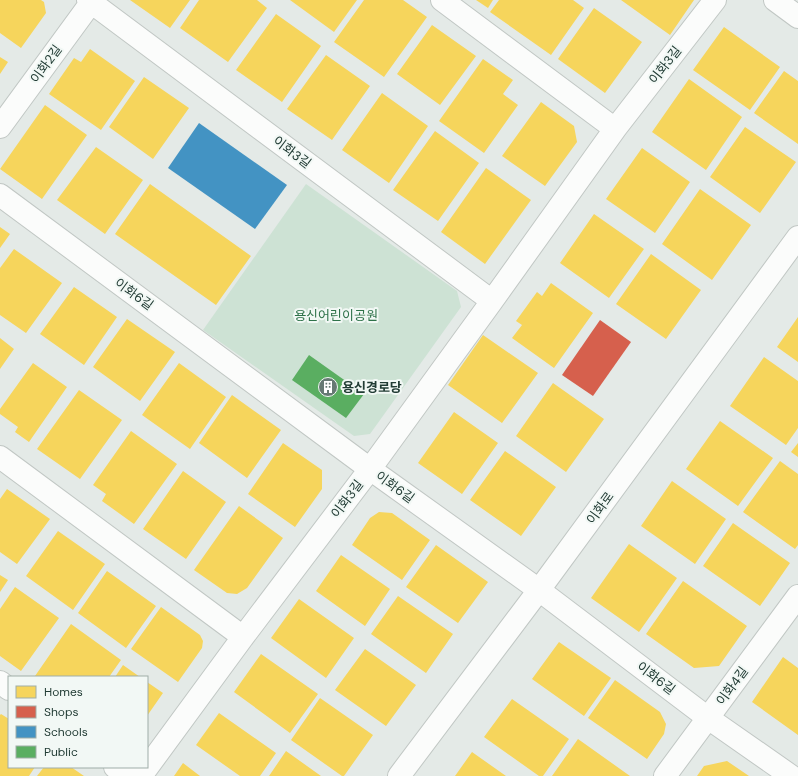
<svg xmlns="http://www.w3.org/2000/svg" width="798" height="776" viewBox="0 0 798 776" font-family="'DM Sans','Noto Sans KR',sans-serif">
<rect width="100%" height="100%" fill="#e4eae7"/>
<path fill="#cde2d4" d="M 306,184 L 457,291 L 461,307 L 370,434 L 354,436 L 203,330 Z"/>
<path fill="#f6d55c" d="M 0,0 L 41,0 L 44,2 L 46,13 L 21,48 L 0,33 Z
M 130,0 L 190,0 L 170,28 Z
M 199,0 L 257,0 L 267,8 L 228,62 L 180,28 Z
M 290,0 L 357,0 L 334,32 Z
M 364,0 L 403,0 L 427,17 L 384,77 L 334,42 Z
M 476,0 L 493,0 L 488,8 Z
M 499,0 L 573,0 L 584,8 L 551,55 L 490,12 Z
M 621,0 L 694,0 L 670,35 Z
M 594,8 L 642,42 L 605,93 L 558,59 Z
M 276,14 L 321,46 L 282,102 L 236,70 Z
M 432,25 L 476,56 L 440,105 L 397,74 Z
M 724,27 L 780,67 L 750,110 L 693,70 Z
M 90,49 L 135,81 L 101,130 L 49,94 L 74,58 L 81,62 Z
M 326,55 L 370,86 L 332,140 L 287,109 Z
M 0,57 L 8,62 L 0,74 Z
M 483,59 L 513,80 L 503,94 L 518,105 L 484,153 L 439,121 Z
M 784,71 L 798,81 L 798,144 L 754,113 Z
M 144,77 L 189,108 L 153,159 L 109,127 Z
M 689,79 L 742,117 L 706,170 L 652,132 Z
M 382,93 L 428,126 L 389,183 L 342,150 Z
M 541,102 L 574,126 L 577,142 L 545,186 L 502,156 Z
M 45,105 L 87,135 L 42,199 L 0,169 Z
M 745,127 L 796,162 L 760,213 L 710,177 Z
M 435,131 L 479,163 L 438,221 L 393,190 Z
M 96,147 L 143,180 L 105,234 L 57,200 Z
M 642,148 L 690,182 L 655,233 L 606,199 Z
M 486,168 L 531,200 L 485,264 L 441,232 Z
M 150,184 L 251,256 L 216,305 L 115,234 Z
M 700,189 L 751,225 L 712,280 L 662,244 Z
M 594,214 L 644,249 L 609,298 L 560,263 Z
M 0,227 L 10,234 L 0,248 Z
M 14,249 L 62,283 L 26,333 L 0,315 L 0,268 Z
M 651,254 L 701,290 L 666,339 L 616,304 Z
M 551,283 L 593,313 L 554,368 L 512,338 L 522,325 L 516,321 L 537,292 L 542,296 Z
M 74,287 L 117,317 L 84,365 L 40,334 Z
M 798,317 L 798,362 L 777,347 Z
M 127,319 L 175,352 L 140,401 L 93,367 Z
M 483,335 L 538,373 L 502,423 L 448,385 Z
M 0,338 L 14,349 L 0,369 Z
M 764,357 L 798,381 L 798,428 L 786,445 L 730,406 Z
M 33,363 L 67,387 L 29,442 L 15,432 L 18,427 L 0,414 L 0,409 Z
M 179,363 L 226,397 L 190,449 L 142,415 Z
M 553,383 L 604,419 L 566,472 L 516,436 Z
M 79,390 L 122,420 L 80,479 L 37,449 Z
M 232,395 L 281,430 L 247,478 L 199,443 Z
M 454,412 L 498,443 L 462,494 L 418,463 Z
M 720,421 L 773,458 L 738,506 L 686,469 Z
M 131,431 L 177,464 L 134,524 L 102,501 L 106,494 L 93,485 Z
M 283,443 L 322,470 L 322,489 L 295,527 L 248,494 Z
M 798,443 L 798,457 L 791,452 Z
M 505,451 L 556,487 L 521,536 L 470,500 Z
M 780,461 L 798,474 L 798,545 L 795,549 L 743,512 Z
M 183,471 L 226,502 L 186,559 L 143,529 Z
M 672,481 L 726,519 L 695,564 L 641,526 Z
M 7,489 L 50,519 L 17,564 L 0,552 L 0,499 Z
M 239,506 L 283,538 L 247,588 L 237,594 L 227,593 L 194,570 Z
M 379,512 L 392,513 L 430,540 L 402,580 L 352,545 L 370,518 Z
M 733,523 L 790,563 L 760,606 L 703,566 Z
M 58,531 L 105,564 L 73,610 L 26,576 Z
M 629,544 L 677,578 L 639,632 L 591,598 Z
M 436,545 L 488,582 L 458,623 L 406,587 Z
M 341,555 L 390,589 L 365,626 L 316,591 Z
M 107,571 L 156,606 L 126,648 L 78,613 Z
M 0,575 L 8,580 L 0,592 Z
M 683,581 L 747,626 L 719,666 L 694,668 L 646,634 Z
M 15,587 L 59,618 L 21,671 L 0,656 L 0,609 Z
M 398,596 L 453,634 L 426,673 L 371,634 Z
M 299,599 L 354,638 L 326,678 L 271,638 Z
M 161,607 L 200,635 L 203,641 L 202,648 L 178,682 L 131,649 Z
M 71,624 L 121,660 L 109,677 L 36,677 L 35,676 Z
M 559,642 L 611,678 L 584,716 L 532,679 Z
M 365,649 L 416,685 L 386,726 L 335,690 Z
M 261,654 L 318,694 L 290,733 L 234,692 Z
M 783,657 L 798,668 L 798,735 L 752,702 Z
M 123,665 L 140,677 L 115,677 Z
M 615,680 L 660,712 L 666,724 L 664,734 L 647,759 L 588,718 Z
M 147,682 L 163,693 L 147,716 Z
M 320,698 L 373,735 L 344,776 L 342,776 L 291,740 Z
M 512,699 L 569,739 L 543,776 L 539,776 L 484,737 Z
M 219,713 L 276,753 L 260,776 L 240,776 L 196,745 Z
M 1,714 L 9,719 L 9,767 L 35,767 L 29,776 L 0,776 L 0,715 Z
M 578,739 L 630,776 L 552,776 Z
M 286,751 L 321,776 L 269,776 Z
M 472,752 L 506,776 L 455,776 Z
M 727,761 L 749,776 L 697,776 L 704,766 Z
M 183,763 L 200,776 L 174,776 Z
M 44,767 L 71,767 L 84,776 L 37,776 Z"/>
<path fill="#d6604d" d="M 600,320 L 631,342 L 593,396 L 562,375 Z"/>
<path fill="#4393c3" d="M 199,123 L 287,185 L 255,229 L 168,168 Z"/>
<path fill="#5aae61" d="M 309,355 L 364,394 L 346,418 L 292,380 Z"/>
<g fill="none" stroke-linecap="round" stroke-linejoin="round">
<defs>
<path id="minor" d="M 88,0 L 492,301
M 442,0 L 615,129
M 775,0 L 798,17
M 0,127 L 93,0
M 0,195 L 370,469 L 539,590 L 708,718 L 791,776
M 0,457 L 243,637
M 0,682 L 9,689
M 115,767 L 127,776
M 141,776 L 243,637 L 370,469 L 492,301 L 615,129 L 715,0
M 399,776 L 539,590 L 798,237
M 665,776 L 798,596"/>
</defs>
<use href="#minor" stroke="#c1c7c4" stroke-width="24"/>
<use href="#minor" stroke="#fbfcfb" stroke-width="22"/>
</g>
<defs>
<symbol id="building-disc" viewBox="-11 -11 22 22"><circle r="9.5" fill="#667973" stroke="#f2f8f5"/><path d="M-4-6H4V6H1V3H-1V6H-4ZM-2.5-4.3h1.7v1.8h-1.7ZM.8-4.3h1.7v1.8H.8ZM-2.5-1h1.7V.8h-1.7ZM.8-1h1.7V.8H.8Z" fill="#fff"/></symbol>
</defs>
<g fill-rule="evenodd">
<use href="#building-disc" x="317" y="376" width="22" height="22"/>
</g>
<g text-anchor="middle" dominant-baseline="central" stroke-width="4" stroke-linejoin="round" paint-order="stroke">
<g font-size="13" fill="#223c35" stroke="#f2f8f5">
<text transform="translate(46 64) rotate(-54)">이화2길</text>
<text transform="translate(665 65) rotate(-52)">이화3길</text>
<text transform="translate(292 152) rotate(37)">이화3길</text>
<text transform="translate(134 294) rotate(36)">이화6길</text>
<text transform="translate(395 487) rotate(36)">이화6길</text>
<text transform="translate(347 499) rotate(-53)">이화3길</text>
<text transform="translate(600 508) rotate(-54)">이화로</text>
<text transform="translate(656 678) rotate(37)">이화6길</text>
<text transform="translate(732 686) rotate(-54)">이화4길</text>
</g>
<g font-size="13" fill="#2e7249" stroke="#f2f8f5">
<text x="336" y="315">용신어린이공원</text>
</g>
<g font-size="13" font-weight="bold" fill="#223c35" stroke="#f2f8f5" text-anchor="start">
<text x="342" y="387">용신경로당</text>
</g>
</g>
<rect x="8" y="676" width="140" height="92" fill="#f2f8f5" stroke="#9fada8"/>
<rect x="16" y="686" width="20" height="12" fill="#f6d55c" stroke="#9fada8"/>
<text x="44" y="696" font-size="12" fill="#223c35">Homes</text>
<rect x="16" y="706" width="20" height="12" fill="#d6604d" stroke="#9fada8"/>
<text x="44" y="716" font-size="12" fill="#223c35">Shops</text>
<rect x="16" y="726" width="20" height="12" fill="#4393c3" stroke="#9fada8"/>
<text x="44" y="736" font-size="12" fill="#223c35">Schools</text>
<rect x="16" y="746" width="20" height="12" fill="#5aae61" stroke="#9fada8"/>
<text x="44" y="756" font-size="12" fill="#223c35">Public</text>
</svg>
